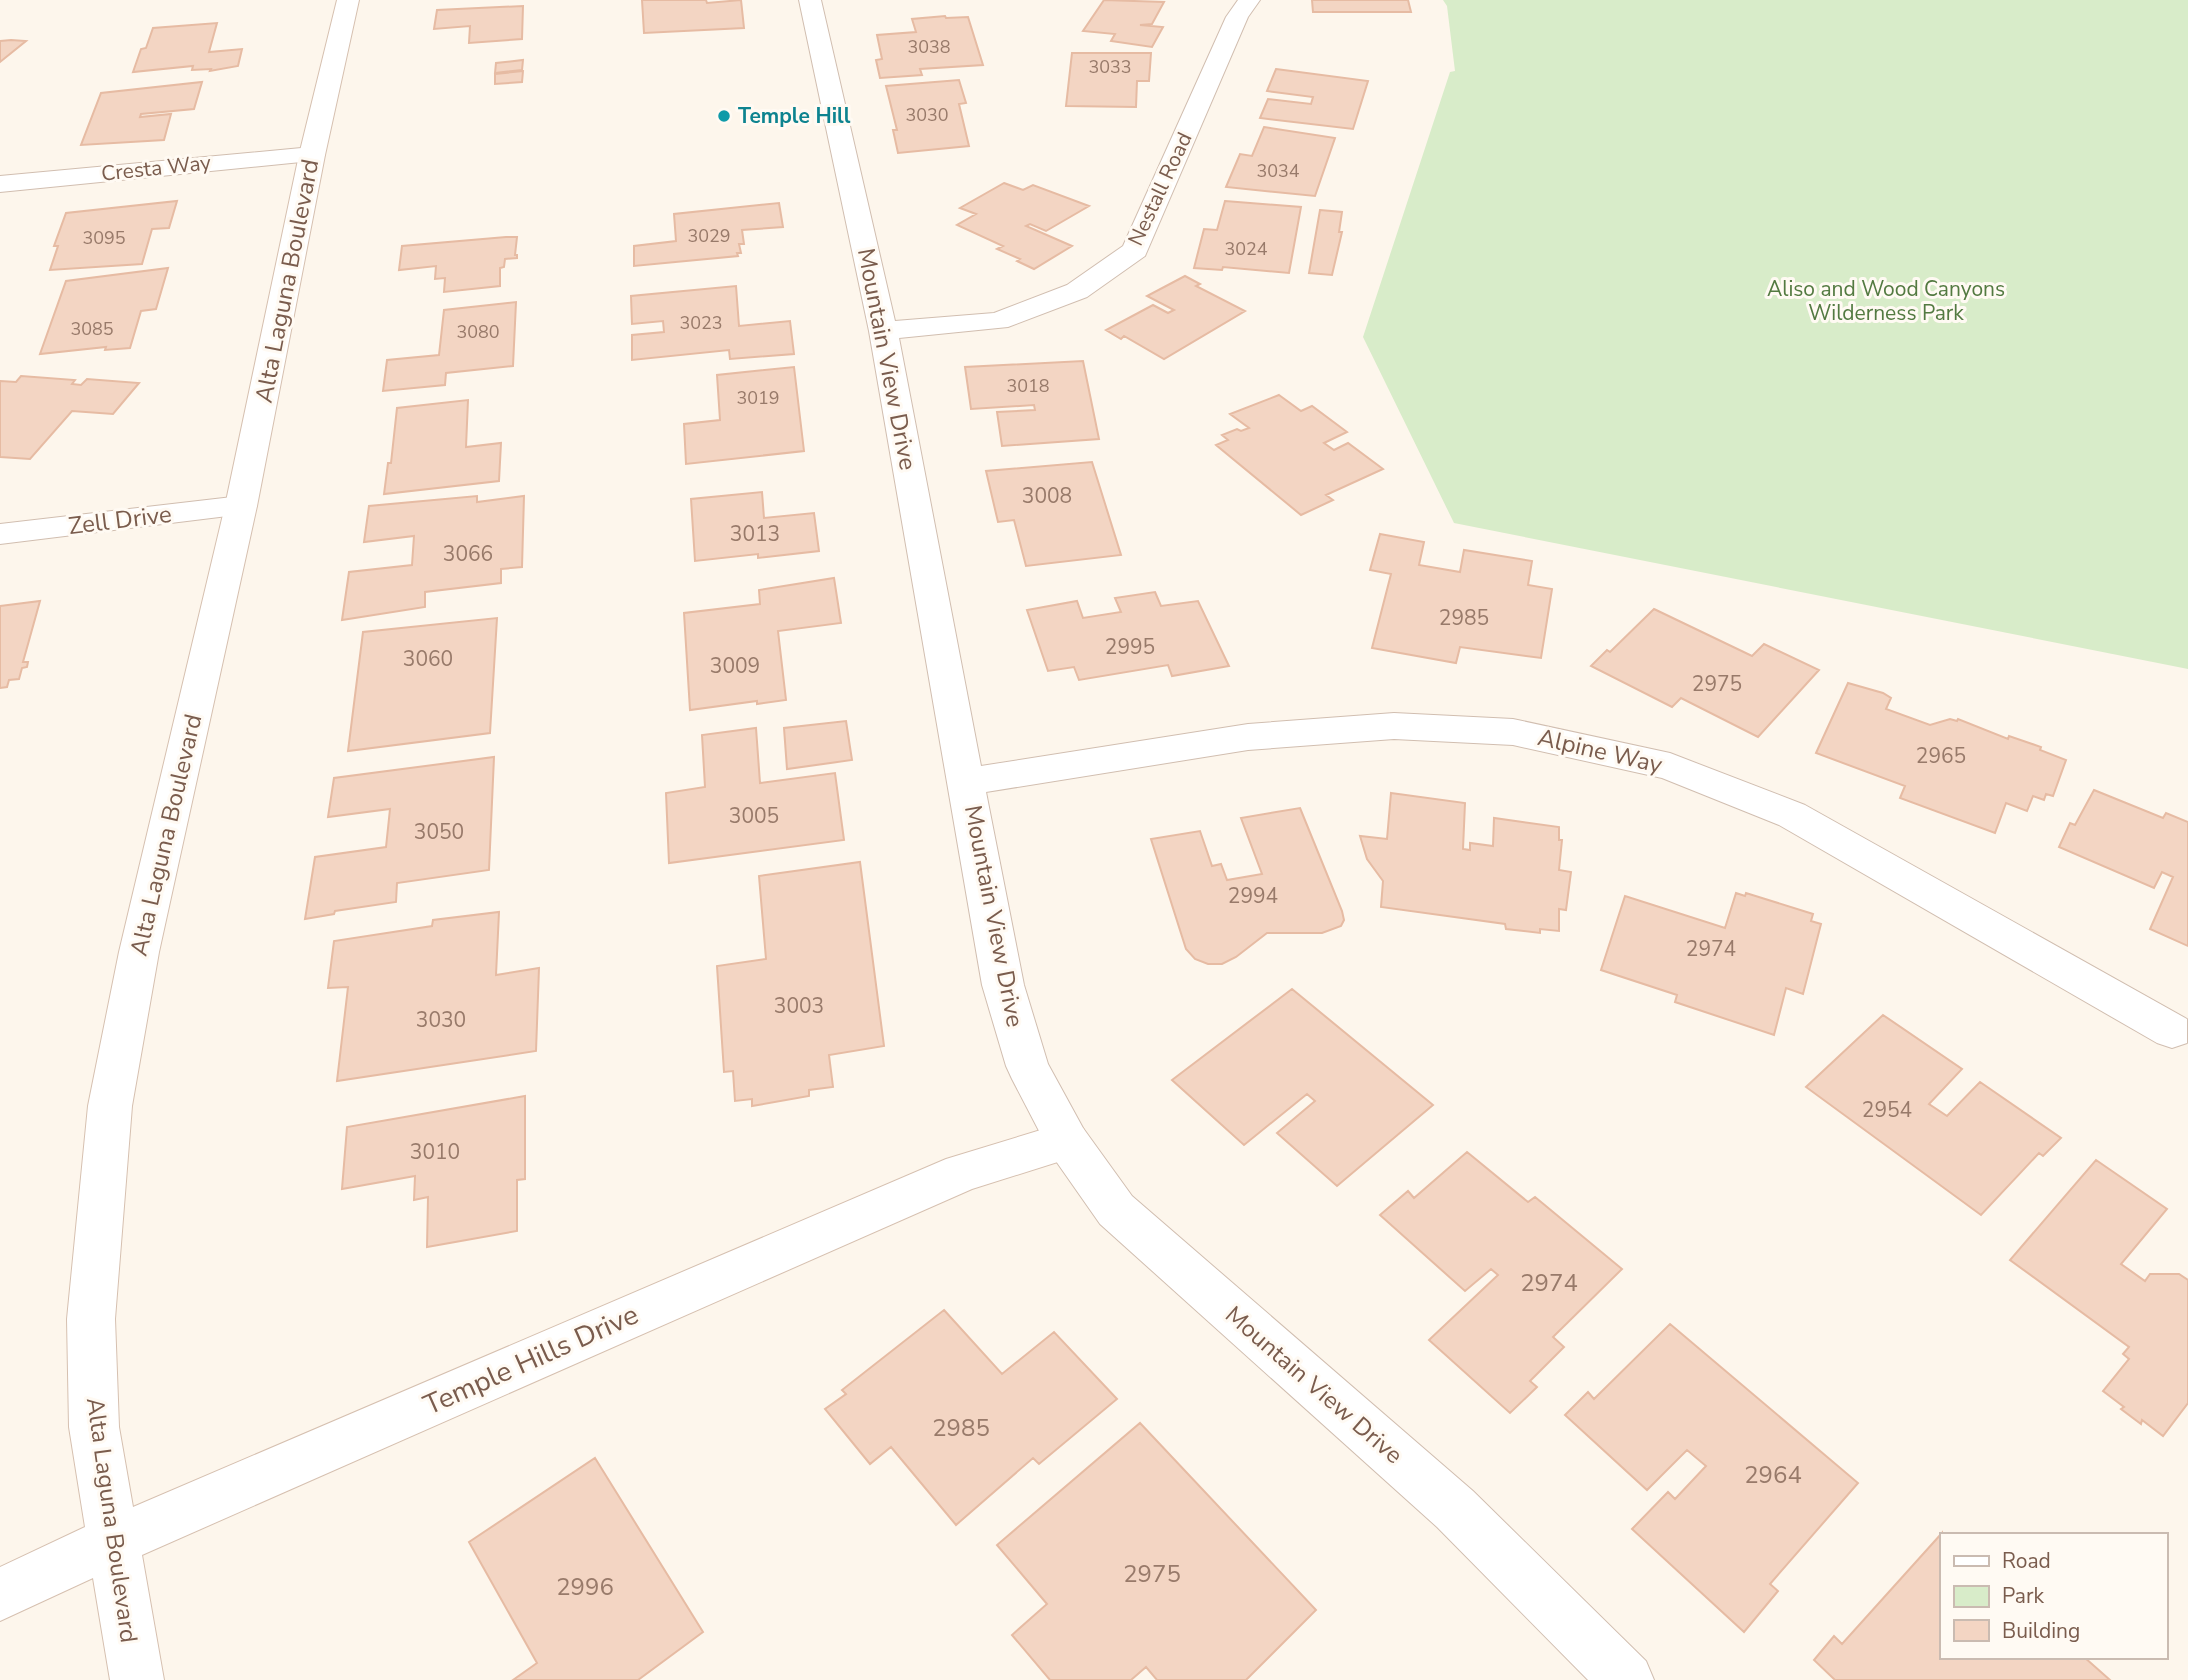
<svg xmlns="http://www.w3.org/2000/svg" width="2188" height="1680" viewBox="0 0 2188 1680" font-family="'Nunito Sans',sans-serif">
<rect width="100%" height="100%" fill="#fdf6ec"/>
<path fill="#d8ecc9" d="M 1443,0 L 2188,0 L 2188,669 L 1454,523 L 1363,337 L 1450,72 L 1455,71 L 1447,6 Z"/>
<path fill="#f3d5c3" stroke="#e6bba3" stroke-width="2" d="M 642,0 L 706,0 L 707,3 L 741,0 L 744,28 L 644,33 Z
M 1104,0 L 1164,2 L 1152,24 L 1140,25 L 1163,27 L 1152,47 L 1111,41 L 1115,34 L 1083,31 Z
M 1312,0 L 1408,0 L 1411,12 L 1313,12 Z
M 523,6 L 522,39 L 469,43 L 470,26 L 434,29 L 437,10 Z
M 945,16 L 946,18 L 968,17 L 983,65 L 920,69 L 922,75 L 880,78 L 876,60 L 882,59 L 877,35 L 916,32 L 912,19 Z
M 217,23 L 209,52 L 242,49 L 238,66 L 210,71 L 211,69 L 192,70 L 193,66 L 133,72 L 141,49 L 146,48 L 153,28 Z
M 11,40 L 26,41 L 0,62 L 0,41 Z
M 1072,53 L 1151,53 L 1149,81 L 1137,81 L 1136,107 L 1066,106 Z
M 523,60 L 522,70 L 495,73 L 496,63 Z
M 1276,69 L 1368,81 L 1353,129 L 1260,118 L 1268,99 L 1311,104 L 1313,97 L 1267,91 Z
M 523,71 L 522,82 L 495,84 L 495,74 Z
M 959,80 L 966,103 L 959,104 L 969,146 L 898,153 L 893,130 L 897,130 L 886,86 Z
M 202,82 L 194,109 L 141,114 L 140,117 L 171,114 L 164,140 L 81,145 L 101,93 Z
M 1264,127 L 1335,138 L 1315,196 L 1226,187 L 1240,154 L 1252,156 Z
M 1004,183 L 1023,190 L 1033,185 L 1089,206 L 1046,231 L 1030,224 L 1026,226 L 1072,246 L 1034,269 L 1017,261 L 1020,259 L 997,249 L 1003,246 L 957,225 L 976,214 L 960,208 Z
M 177,201 L 169,228 L 152,229 L 142,264 L 50,270 L 58,246 L 54,246 L 66,213 Z
M 1225,201 L 1301,207 L 1289,273 L 1223,267 L 1222,270 L 1194,268 L 1204,229 L 1217,230 Z
M 779,203 L 783,227 L 742,230 L 744,244 L 739,244 L 741,253 L 737,253 L 738,256 L 634,266 L 634,246 L 676,241 L 674,214 Z
M 1320,210 L 1342,212 L 1339,232 L 1342,232 L 1332,275 L 1309,273 Z
M 506,237 L 517,237 L 515,255 L 517,255 L 517,258 L 505,259 L 504,267 L 500,268 L 500,286 L 444,292 L 445,278 L 435,279 L 436,266 L 399,270 L 402,246 Z
M 168,268 L 156,309 L 141,311 L 130,348 L 105,350 L 106,347 L 40,354 L 66,281 Z
M 1185,276 L 1200,284 L 1196,286 L 1245,311 L 1164,359 L 1124,336 L 1121,339 L 1106,330 L 1153,305 L 1168,313 L 1174,310 L 1147,296 Z
M 736,286 L 739,326 L 790,321 L 794,354 L 730,359 L 729,350 L 632,360 L 632,335 L 664,332 L 663,321 L 632,324 L 631,296 Z
M 516,302 L 513,366 L 446,373 L 445,385 L 383,391 L 387,360 L 439,355 L 444,310 Z
M 1083,361 L 1099,439 L 1002,446 L 997,412 L 1035,410 L 1034,405 L 971,409 L 965,367 Z
M 794,367 L 804,451 L 686,464 L 684,424 L 720,420 L 717,375 Z
M 21,376 L 75,380 L 72,384 L 81,385 L 87,379 L 139,383 L 113,414 L 72,411 L 30,459 L 0,457 L 0,381 L 16,382 Z
M 1279,395 L 1301,411 L 1312,406 L 1347,432 L 1324,443 L 1334,450 L 1348,443 L 1383,469 L 1326,495 L 1333,500 L 1301,515 L 1216,445 L 1228,440 L 1222,435 L 1237,429 L 1241,431 L 1249,428 L 1230,414 Z
M 468,400 L 466,447 L 501,443 L 499,481 L 384,494 L 388,463 L 391,463 L 397,408 Z
M 1092,462 L 1121,555 L 1026,566 L 1014,520 L 998,522 L 986,471 Z
M 762,492 L 764,518 L 814,513 L 819,551 L 758,558 L 758,554 L 695,561 L 691,499 Z
M 477,496 L 477,502 L 524,496 L 522,567 L 501,569 L 501,583 L 425,592 L 425,607 L 342,620 L 349,572 L 412,565 L 414,536 L 364,542 L 369,506 Z
M 1380,534 L 1424,542 L 1419,565 L 1460,572 L 1464,550 L 1532,561 L 1528,585 L 1552,589 L 1541,658 L 1460,647 L 1456,663 L 1372,648 L 1391,574 L 1370,570 Z
M 834,578 L 841,623 L 778,631 L 786,700 L 757,704 L 757,701 L 690,710 L 684,613 L 760,604 L 759,590 Z
M 1155,592 L 1161,606 L 1198,601 L 1229,666 L 1172,676 L 1168,665 L 1079,680 L 1074,667 L 1048,671 L 1027,610 L 1077,601 L 1083,618 L 1121,612 L 1115,598 Z
M 40,601 L 23,662 L 28,662 L 27,667 L 22,668 L 19,679 L 9,680 L 7,687 L 0,688 L 0,606 Z
M 1654,609 L 1752,656 L 1764,644 L 1819,670 L 1758,737 L 1681,698 L 1672,707 L 1591,666 L 1607,650 L 1610,652 Z
M 497,618 L 490,733 L 348,751 L 363,632 Z
M 1848,683 L 1883,693 L 1891,698 L 1886,709 L 1930,725 L 1950,719 L 1957,721 L 1958,719 L 2008,739 L 2009,736 L 2041,747 L 2040,750 L 2066,760 L 2053,796 L 2046,794 L 2044,800 L 2033,796 L 2027,811 L 2006,803 L 1995,833 L 1900,798 L 1905,786 L 1816,753 Z
M 846,721 L 852,760 L 787,769 L 784,728 Z
M 756,728 L 760,783 L 835,773 L 844,840 L 669,863 L 666,793 L 705,787 L 702,735 Z
M 494,757 L 489,870 L 397,883 L 396,902 L 335,911 L 334,914 L 305,919 L 315,857 L 386,847 L 390,809 L 328,817 L 334,778 Z
M 2094,790 L 2163,818 L 2166,813 L 2188,822 L 2188,946 L 2150,929 L 2173,877 L 2162,872 L 2154,888 L 2059,847 L 2070,823 L 2075,825 Z
M 1391,793 L 1465,803 L 1463,849 L 1470,850 L 1470,843 L 1493,846 L 1494,818 L 1559,827 L 1559,840 L 1562,840 L 1559,870 L 1571,872 L 1566,910 L 1559,909 L 1559,931 L 1540,929 L 1540,933 L 1506,929 L 1505,924 L 1381,907 L 1383,881 L 1367,859 L 1360,836 L 1387,839 Z
M 1300,808 L 1342,911 L 1344,920 L 1341,926 L 1322,933 L 1267,933 L 1236,957 L 1222,964 L 1208,964 L 1195,959 L 1186,949 L 1151,839 L 1200,831 L 1212,866 L 1221,864 L 1227,880 L 1262,874 L 1241,818 Z
M 860,862 L 884,1046 L 829,1055 L 833,1087 L 809,1090 L 809,1096 L 752,1106 L 752,1099 L 735,1101 L 733,1071 L 724,1072 L 717,966 L 766,959 L 759,876 Z
M 1736,893 L 1745,896 L 1746,893 L 1813,914 L 1811,921 L 1821,924 L 1803,994 L 1786,988 L 1774,1035 L 1675,1002 L 1677,995 L 1601,970 L 1625,896 L 1725,928 Z
M 499,912 L 496,975 L 539,968 L 536,1051 L 337,1081 L 348,987 L 328,988 L 334,941 L 432,926 L 433,920 Z
M 1292,989 L 1433,1105 L 1337,1186 L 1277,1133 L 1315,1101 L 1307,1094 L 1244,1145 L 1172,1080 Z
M 1883,1015 L 1962,1069 L 1929,1104 L 1947,1116 L 1980,1082 L 2061,1138 L 2043,1156 L 2039,1153 L 1981,1215 L 1806,1087 Z
M 525,1096 L 525,1179 L 517,1180 L 517,1231 L 427,1247 L 428,1197 L 414,1200 L 415,1176 L 342,1189 L 347,1127 Z
M 1467,1152 L 1528,1202 L 1535,1197 L 1622,1269 L 1553,1337 L 1564,1347 L 1530,1381 L 1537,1387 L 1510,1413 L 1429,1340 L 1498,1275 L 1491,1269 L 1465,1291 L 1380,1215 L 1408,1191 L 1414,1198 Z
M 2096,1160 L 2167,1209 L 2121,1264 L 2145,1281 L 2150,1274 L 2179,1274 L 2188,1280 L 2188,1403 L 2163,1436 L 2142,1420 L 2141,1424 L 2121,1409 L 2124,1407 L 2103,1391 L 2129,1359 L 2123,1354 L 2129,1347 L 2010,1260 Z
M 944,1310 L 1002,1374 L 1054,1332 L 1117,1399 L 1039,1464 L 1033,1458 L 956,1525 L 891,1447 L 870,1464 L 825,1409 L 846,1394 L 842,1390 Z
M 1670,1324 L 1858,1483 L 1770,1584 L 1778,1591 L 1744,1632 L 1632,1529 L 1668,1492 L 1675,1499 L 1706,1466 L 1687,1450 L 1647,1490 L 1565,1415 L 1588,1392 L 1594,1399 Z
M 1140,1423 L 1316,1610 L 1246,1680 L 1157,1680 L 1146,1667 L 1131,1680 L 1050,1680 L 1012,1635 L 1047,1604 L 997,1545 Z
M 595,1458 L 703,1632 L 638,1680 L 513,1680 L 537,1663 L 469,1542 Z
M 1942,1533 L 1941,1657 L 2084,1657 L 2110,1680 L 1835,1680 L 1814,1660 L 1834,1636 L 1842,1644 Z"/>
<g fill="none" stroke-linecap="round" stroke-linejoin="round">
<defs>
<path id="street" d="M 799,0 L 821,0 L 895,321 L 994,313 L 1067,285 L 1123,246 L 1226,17 L 1238,0 L 1260,0 L 1248,17 L 1145,256 L 1087,297 L 1008,327 L 899,338 L 981,766 L 1248,724 L 1394,713 L 1513,719 L 1670,753 L 1805,805 L 2187,1019 L 2187,1043 L 2172,1048 L 2157,1043 L 1779,825 L 1662,778 L 1513,745 L 1394,739 L 1248,750 L 986,792 L 1024,985 L 1048,1064 L 1083,1128 L 1132,1196 L 1473,1491 L 1646,1661 L 1654,1680 L 1588,1680 L 1437,1527 L 1100,1224 L 1051,1154 L 1012,1079 L 1006,1066 L 982,985 L 869,331 Z
M 312,147 L 321,150 L 325,155 L 321,160 L 0,192 L 0,176 Z
M 241,496 L 252,499 L 257,506 L 252,513 L 0,544 L 0,524 Z"/>
<path id="secondary" d="M 337,0 L 359,0 L 325,155 L 257,506 L 159,952 L 132,1106 L 115,1319 L 119,1427 L 133,1507 L 946,1159 L 1067,1122 L 1083,1128 L 1089,1141 L 1083,1154 L 972,1189 L 142,1555 L 164,1680 L 110,1680 L 93,1578 L 0,1621 L 0,1567 L 85,1527 L 69,1427 L 67,1319 L 88,1106 L 119,952 L 225,506 L 299,155 Z"/>
</defs>
<use href="#street" stroke="#d1beb0" stroke-width="2"/>
<use href="#secondary" stroke="#d6c0b0" stroke-width="2"/>
<use href="#street" fill="#fff" fill-rule="evenodd"/>
<use href="#secondary" fill="#fff" fill-rule="evenodd"/>
</g>
<circle fill="#0f9aa8" stroke="#fffaf3" stroke-width="2.5" cx="724" cy="116" r="7"/>
<g text-anchor="middle" dominant-baseline="central" stroke-width="6" stroke-linejoin="round" paint-order="stroke">
<g font-size="18" fill="#987a6a">
<text x="929" y="47">3038</text>
<text x="1110" y="67">3033</text>
<text x="927" y="115">3030</text>
<text x="1278" y="171">3034</text>
<text x="709" y="236">3029</text>
<text x="104" y="238">3095</text>
<text x="1246" y="249">3024</text>
<text x="701" y="323">3023</text>
<text x="92" y="329">3085</text>
<text x="478" y="332">3080</text>
<text x="1028" y="386">3018</text>
<text x="758" y="398">3019</text>
</g>
<g font-size="21" font-weight="bold" fill="#0d838f" stroke="#fffaf3" text-anchor="start">
<text x="738" y="116">Temple Hill</text>
</g>
<g font-size="21" fill="#7a5c4d" stroke="#fffaf3">
<text transform="translate(156 168) rotate(-6)">Cresta Way</text>
<text transform="translate(1160 189) rotate(-65)">Nestall Road</text>
</g>
<g font-size="21" fill="#537a41" stroke="#fffaf3">
<text x="1886" y="289">Aliso and Wood Canyons<tspan x="1886" dy="24">Wilderness Park</tspan></text>
</g>
<g font-size="21" fill="#987a6a">
<text x="1047" y="496">3008</text>
<text x="755" y="534">3013</text>
<text x="468" y="554">3066</text>
<text x="1464" y="618">2985</text>
<text x="1130" y="647">2995</text>
<text x="428" y="659">3060</text>
<text x="735" y="666">3009</text>
<text x="1717" y="684">2975</text>
<text x="1941" y="756">2965</text>
<text x="754" y="816">3005</text>
<text x="439" y="832">3050</text>
<text x="1253" y="896">2994</text>
<text x="1711" y="949">2974</text>
<text x="799" y="1006">3003</text>
<text x="441" y="1020">3030</text>
<text x="1887" y="1110">2954</text>
<text x="435" y="1152">3010</text>
</g>
<g font-size="24" fill="#7a5c4d" stroke="#fffaf3">
<text transform="translate(287 281) rotate(-79)">Alta Laguna Boulevard</text>
<text transform="translate(887 359) rotate(79)">Mountain View Drive</text>
<text transform="translate(120 520) rotate(-7)">Zell Drive</text>
<text transform="translate(1600 751) rotate(13)">Alpine Way</text>
<text transform="translate(166 835) rotate(-77)">Alta Laguna Boulevard</text>
<text transform="translate(994 916) rotate(79)">Mountain View Drive</text>
<text transform="translate(1314 1385) rotate(41)">Mountain View Drive</text>
<text transform="translate(112 1520) rotate(82)">Alta Laguna Boulevard</text>
</g>
<g font-size="24" fill="#987a6a">
<text x="1549" y="1283">2974</text>
<text x="961" y="1428">2985</text>
<text x="1773" y="1475">2964</text>
<text x="1152" y="1574">2975</text>
<text x="585" y="1587">2996</text>
</g>
<g font-size="28" fill="#7a5c4d" stroke="#fffaf3">
<text transform="translate(531 1360) rotate(-24)">Temple Hills Drive</text>
</g>
</g>
<rect x="1940" y="1533" width="228" height="126" fill="#fffaf3" stroke="#cabbb1" stroke-width="2"/>
<rect x="1954" y="1556" width="35" height="10" fill="#ffffff" stroke="#cabbb1" stroke-width="2"/>
<text x="2002" y="1568" font-size="21" fill="#7a5c4d">Road</text>
<rect x="1954" y="1586" width="35" height="21" fill="#d8ecc9" stroke="#cabbb1" stroke-width="2"/>
<text x="2002" y="1603" font-size="21" fill="#7a5c4d">Park</text>
<rect x="1954" y="1620" width="35" height="21" fill="#f3d5c3" stroke="#cabbb1" stroke-width="2"/>
<text x="2002" y="1638" font-size="21" fill="#7a5c4d">Building</text>
</svg>
